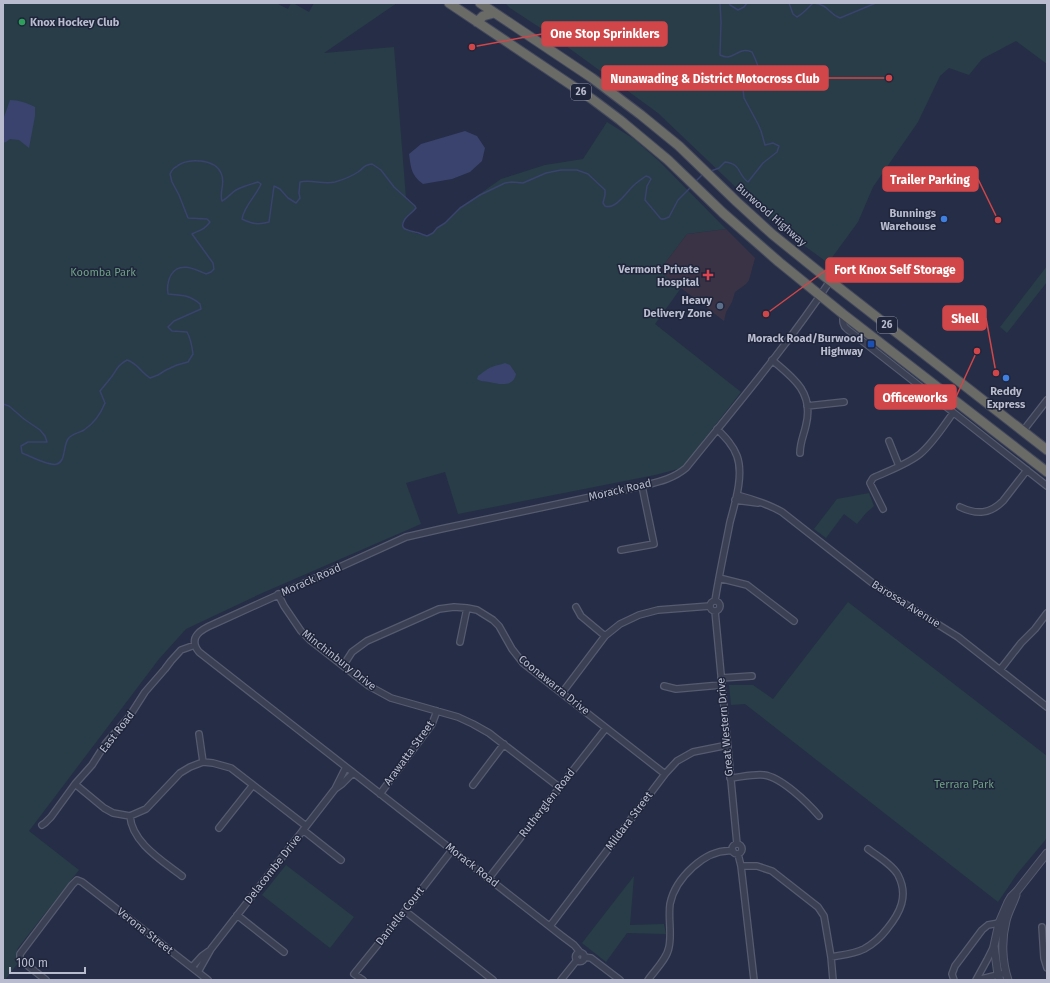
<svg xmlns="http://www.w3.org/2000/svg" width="1050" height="983" viewBox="0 0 1050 983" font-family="'Fira Sans',sans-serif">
<rect width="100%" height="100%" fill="#262d46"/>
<path fill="#3a3345" d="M 726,229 L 755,258 L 749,280 L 746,284 L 735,292 L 732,302 L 726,312 L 724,321 L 659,271 L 687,234 Z"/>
<path fill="#283d47" d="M 3,3 L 276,3 L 288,9 L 291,3 L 293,3 L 309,12 L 314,3 L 397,3 L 324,53 L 394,47 L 406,198 L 415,206 L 416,208 L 405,219 L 402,225 C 406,231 421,235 428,236 L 437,228 L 445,223 L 460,208 L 501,179 L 545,165 L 583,159 L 607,122 L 634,139 L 659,161 L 726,229 L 687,234 L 659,271 L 681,288 L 655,324 L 741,392 L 682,468 L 655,475 L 458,514 L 445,472 L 406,483 L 421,524 L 260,594 L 186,629 L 159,659 L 29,831 L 79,870 L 18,948 C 16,953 16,957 18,963 L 5,980 L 3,980 Z
M 505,3 L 1047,3 L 1047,64 L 1016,41 L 982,59 L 969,75 L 949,68 L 940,76 L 918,122 L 873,187 L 858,222 L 828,263 L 772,222 L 658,113 L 551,35 L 510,8 Z
M 1047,266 L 1047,282 L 1007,333 L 1000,327 Z
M 869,493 L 874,506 L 866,513 L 857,524 L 844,514 L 826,538 L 814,529 L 837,499 Z
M 848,602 L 1047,756 L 1047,838 L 1017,874 L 998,902 L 745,704 L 731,705 L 729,685 L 753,685 L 773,699 Z
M 286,865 L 354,917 L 330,948 L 262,895 Z
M 634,876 L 630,925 L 664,924 L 666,934 L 627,933 L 606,962 L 582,943 Z"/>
<path fill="#39436d" d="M 10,100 C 19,100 27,103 35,107 L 35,116 L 29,148 L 19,140 L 10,139 L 6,142 L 3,143 L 4,124 L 4,117 Z
M 465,131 L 477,136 L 485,148 L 482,161 L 470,172 L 452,179 L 423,184 C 411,175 411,168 409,154 L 421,144 Z
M 505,363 L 510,365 L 516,374 C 513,388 499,384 489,382 C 484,381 481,382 477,379 L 478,376 C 481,374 488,368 492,367 C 496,365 500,365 505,363 Z"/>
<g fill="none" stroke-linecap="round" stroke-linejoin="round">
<path stroke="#39436d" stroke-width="1.5" d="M 729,3 L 730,5 L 738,10 L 744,7 L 747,3
M 789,3 L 793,14 L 797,17 C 803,14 808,8 813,3 C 830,5 827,13 840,18 L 876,3
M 711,171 L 719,168 L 725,162 C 742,164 737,174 748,182 L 763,163 L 777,152 L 779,146 L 773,143 L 765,145 L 761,131 L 758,124 L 744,98 L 743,89 C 747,87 754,85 757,82 C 764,76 755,58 752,52 C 749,51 745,50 742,51 C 733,54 730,60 720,55 L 721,22 L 720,3
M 696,181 L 703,174
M 3,404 L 9,406 L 24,419 L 40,430 L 45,436 L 47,442 L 28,442 L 21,446 L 22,453 C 30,456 50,467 57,464 C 66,461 63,446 68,439 C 71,434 79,433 84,430 C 93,424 101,413 105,403 L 100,391 C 103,387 106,384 109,380 C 117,371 115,367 127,360 C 137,363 141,372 150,378 L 158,375 L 166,370 L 177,365 L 188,362 L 193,354 C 192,346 191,339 187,332 L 172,331 L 168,327 L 174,321 L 201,309 L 200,304 C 190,295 182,295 168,294 C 167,287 167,282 171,275 C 179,261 195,269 206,274 L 211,272 L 214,269 L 213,263 L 192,234 C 200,230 204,230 210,222 L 207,219 L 188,218 L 179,195 L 172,182 L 170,174 C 171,172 173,168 176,167 C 187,157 215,159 221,173 C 226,183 219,191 222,201 C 228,198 231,193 236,190 C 243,186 251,184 258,182 L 261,184 C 256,196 244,206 242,219 C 252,224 258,225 269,222 L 274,186 L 280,189 L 288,198 L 296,203 L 300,198 L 299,193 L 300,182 C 311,179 323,185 335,182 C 342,180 352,176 358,172 C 364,168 363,165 372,164 L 381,170 L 394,187 L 415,206 L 416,208 C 413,212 408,215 405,219 C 398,230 408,230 415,232 C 420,233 423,235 427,236 L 433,233 L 437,228 L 445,223 L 460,208 L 480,195 L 505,183 L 512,182 L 523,183 L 546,173 L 561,170 L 577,170 L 588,174 L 605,190 L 605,195 L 603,203 L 605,206 C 615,210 626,193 633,186 C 637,182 642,179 646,176 L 649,177 L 651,179 L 647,186 L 645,200 L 661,219 L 664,219 L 669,217 L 678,200 L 691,187"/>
<defs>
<path id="minor" d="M 843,314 C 843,320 842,325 847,329 L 1047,486
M 772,360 C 794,378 814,393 806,425 C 804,435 800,442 800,453
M 807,406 L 844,402
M 1023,431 L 1047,400
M 889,441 L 899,466
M 737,495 C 752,499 768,504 782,512 L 875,585 L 958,637 L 1047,707
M 735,500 L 758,503
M 960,507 C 977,515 990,514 1003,501 L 1027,470
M 883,509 L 870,483 L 873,478 C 888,471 908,464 920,454 C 933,443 943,427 953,413
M 621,550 L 654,544 L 642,486
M 719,578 L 747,585 L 794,621
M 278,594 L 284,606 L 301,631 L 310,640 L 369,686 L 391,698 L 458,717 L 473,724 L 489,733 L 559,787
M 715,601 C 719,575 725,548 730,522 C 735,503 744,475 737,456 C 733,445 725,437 717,429
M710 606a5 5 0 1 1 10 0a5 5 0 1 1-10 0Z
M 576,607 L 581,616 L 605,636
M 715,611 L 737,844
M 460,642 L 467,608
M 343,666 L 352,652 L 367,641 L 439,609 L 454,607 L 467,608 L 477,610 L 493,620 L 499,626 L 512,649 L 523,663 L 665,774
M 1000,670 L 1021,643 L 1035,629 L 1047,613
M 721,678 L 752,676
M 664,686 L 676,689 L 721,685
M 562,693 L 605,636 L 620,624 L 639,615 L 658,610 L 710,606
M 199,734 L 203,762
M 730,778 C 741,777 753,774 764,775 C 781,777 808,803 819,816
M 75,784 L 104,808 L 113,813 L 130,816 L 146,809 L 180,773 L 190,767 L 203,762 L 213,763 L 231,768 L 306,826
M 473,785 L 504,744
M 335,789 L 342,784 L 353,773
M 380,794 L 432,724 L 437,711
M 130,816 C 132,843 163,861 182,876
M 42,825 L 45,823 L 51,817 L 75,784 L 92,765 L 106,743 L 129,717 L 145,692 L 165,669 L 171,661 L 181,650 L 195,645
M 219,828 L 253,785
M 303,830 L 341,860
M732 849a5 5 0 1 1 10 0a5 5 0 1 1-10 0Z
M 738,854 L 741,866 L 754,980
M 741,866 L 757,866 L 772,871 L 818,907 L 824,916 L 831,957 L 833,980
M 489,878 L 606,728
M 405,911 L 493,980
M 237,915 L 284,952
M 550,926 L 665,774 L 677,761 L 693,752 L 728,745
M 1042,927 L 1044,958 L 1047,968
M 580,952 L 574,945 L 562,936 L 199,652 C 187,637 202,629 214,624 L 406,537 L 441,529 L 642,486 C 658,482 673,479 686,468 C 735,407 787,346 830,281
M575.5 957a4.5 4.5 0 1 1 9 0a4.5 4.5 0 1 1-9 0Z
M 584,957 L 591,958 L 620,980
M 831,957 C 842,955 854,954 864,949 C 873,944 881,937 887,929 C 900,913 909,896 898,875 C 893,865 877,856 868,849
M 192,967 L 202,956 L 209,951
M 198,972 L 211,949 L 335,789 L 346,767
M 46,980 L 23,962 L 20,959 L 20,954 L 72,885 L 77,880 L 82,882 L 208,980
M 363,980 L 354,974 L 405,911 L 452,850
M 561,980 L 577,960
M 648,980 C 655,970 667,959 669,947 C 672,933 668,919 670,904 C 675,879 705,848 733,851
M 954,980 L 952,974 L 955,966 L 982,930 L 988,925 L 999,923
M 976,980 L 987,960 L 994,946
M 977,980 L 1006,973"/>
<path id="tertiary" d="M 1000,980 L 998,975 L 994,946 L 999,923 L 1008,902 L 1011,897 L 1017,891 L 1047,853
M 1008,980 C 1002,962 1001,940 1006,921 C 1008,912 1013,904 1016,895"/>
<path id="trunk" d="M 449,3 L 592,99 L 620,120 L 668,160 L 723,213 L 779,262 L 843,314 L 1047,472
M 480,3 L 592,78 L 641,115 L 679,146 L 737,202 L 772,234 L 824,276 L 1047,450
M 477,22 L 483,16 L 494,13"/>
</defs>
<use href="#minor" stroke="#565b6f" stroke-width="8"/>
<use href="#tertiary" stroke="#565b6f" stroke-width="9"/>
<use href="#trunk" stroke="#42485d" stroke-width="11"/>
<use href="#minor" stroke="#3b4055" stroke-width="5.5"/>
<use href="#tertiary" stroke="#3b4055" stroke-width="7"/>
<use href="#trunk" stroke="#6a6a66" stroke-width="9"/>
</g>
<circle fill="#2e9e5b" stroke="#1f253b" stroke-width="1.5" cx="22" cy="22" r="4"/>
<g fill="#3f7fe0" stroke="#1f253b" stroke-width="1.5">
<circle cx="944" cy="219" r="4"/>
<circle cx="1006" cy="378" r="4"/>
</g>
<path fill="#e0444e" stroke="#1f253b" stroke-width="1.5" d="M706 269h4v4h4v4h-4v4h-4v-4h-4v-4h4z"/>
<circle fill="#5c6f8a" stroke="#1f253b" stroke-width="1.5" cx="720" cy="306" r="4"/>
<rect fill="#1a4fb4" stroke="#1f253b" stroke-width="1.5" x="867" y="340" width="8" height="8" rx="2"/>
<g text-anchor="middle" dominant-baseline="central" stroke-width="3" stroke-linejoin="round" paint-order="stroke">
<g fill="#1f253b" stroke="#8b8fa2" stroke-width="1">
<rect x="571" y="84" width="20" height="16" rx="3"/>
<rect x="877" y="317" width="20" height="16" rx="3"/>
</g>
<g font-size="10" font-weight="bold" fill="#b9bcce">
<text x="581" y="92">26</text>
<text x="887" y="325">26</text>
</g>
<g font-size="11" font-weight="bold" fill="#b9bcce" stroke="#1f253b" text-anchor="end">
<text x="30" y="22" text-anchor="start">Knox Hockey Club</text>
<text x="936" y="213">Bunnings<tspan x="936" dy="13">Warehouse</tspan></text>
<text x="699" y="269">Vermont Private<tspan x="699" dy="13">Hospital</tspan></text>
<text x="712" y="300">Heavy<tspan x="712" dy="13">Delivery Zone</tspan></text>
<text x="863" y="338">Morack Road/Burwood<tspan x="863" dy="13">Highway</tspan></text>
<text x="1006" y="391" text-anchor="middle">Reddy<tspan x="1006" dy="13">Express</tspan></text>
</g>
<g font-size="11" fill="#b9bcce" stroke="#1f253b">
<text transform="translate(771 215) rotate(41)">Burwood Highway</text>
<text transform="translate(620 490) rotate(-13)">Morack Road</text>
<text transform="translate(311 580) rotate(-24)">Morack Road</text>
<text transform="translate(906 604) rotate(32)">Barossa Avenue</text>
<text transform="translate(339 660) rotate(38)">Minchinbury Drive</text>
<text transform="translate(554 685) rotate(39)">Coonawarra Drive</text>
<text transform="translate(725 727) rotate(-95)">Great Western Drive</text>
<text transform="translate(117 732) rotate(-52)">East Road</text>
<text transform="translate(409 753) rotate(-54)">Arawatta Street</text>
<text transform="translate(547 803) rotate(-52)">Rutherglen Road</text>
<text transform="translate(629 821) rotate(-53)">Mildara Street</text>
<text transform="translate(472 865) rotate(38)">Morack Road</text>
<text transform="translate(273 869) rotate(-52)">Delacombe Drive</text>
<text transform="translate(400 916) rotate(-52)">Danielle Court</text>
<text transform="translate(145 931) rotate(38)">Verona Street</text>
</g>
<g font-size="11" fill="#6fa085" stroke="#1f253b">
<text x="103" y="272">Koomba Park</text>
<text x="964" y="784">Terrara Park</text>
</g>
</g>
<path fill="none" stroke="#d04649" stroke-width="1.5" d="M472 47L542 34M889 78L828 78M998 220L978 179M766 314L826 270M996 373L986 318M977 351L956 397"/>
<g fill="#d04649" stroke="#1f253b" stroke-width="1.5">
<circle cx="472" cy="47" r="4"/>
<circle cx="889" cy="78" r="4"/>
<circle cx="998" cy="220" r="4"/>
<circle cx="766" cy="314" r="4"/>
<circle cx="996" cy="373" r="4"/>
<circle cx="977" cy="351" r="4"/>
</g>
<g fill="#d04649" stroke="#d04649" stroke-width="1.5">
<rect x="542" y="22" width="125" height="24" rx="4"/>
<rect x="602" y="66" width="226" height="24" rx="4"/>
<rect x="883" y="167" width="95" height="24" rx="4"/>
<rect x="826" y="258" width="137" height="24" rx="4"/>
<rect x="943" y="306" width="43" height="24" rx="4"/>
<rect x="875" y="385" width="81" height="24" rx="4"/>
</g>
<g font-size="12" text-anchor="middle" font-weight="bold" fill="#fff">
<text x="605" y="38">One Stop Sprinklers</text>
<text x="715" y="83">Nunawading &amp; District Motocross Club</text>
<text x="930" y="184">Trailer Parking</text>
<text x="895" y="274">Fort Knox Self Storage</text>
<text x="965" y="323">Shell</text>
<text x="915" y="402">Officeworks</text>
</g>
<rect width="1050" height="983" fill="none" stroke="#b9bcce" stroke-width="8"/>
<path d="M10 967v6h75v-6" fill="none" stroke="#b9bcce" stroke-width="2"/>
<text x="16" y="967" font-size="12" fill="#b9bcce" stroke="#1f253b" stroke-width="3" paint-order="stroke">100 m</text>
</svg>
